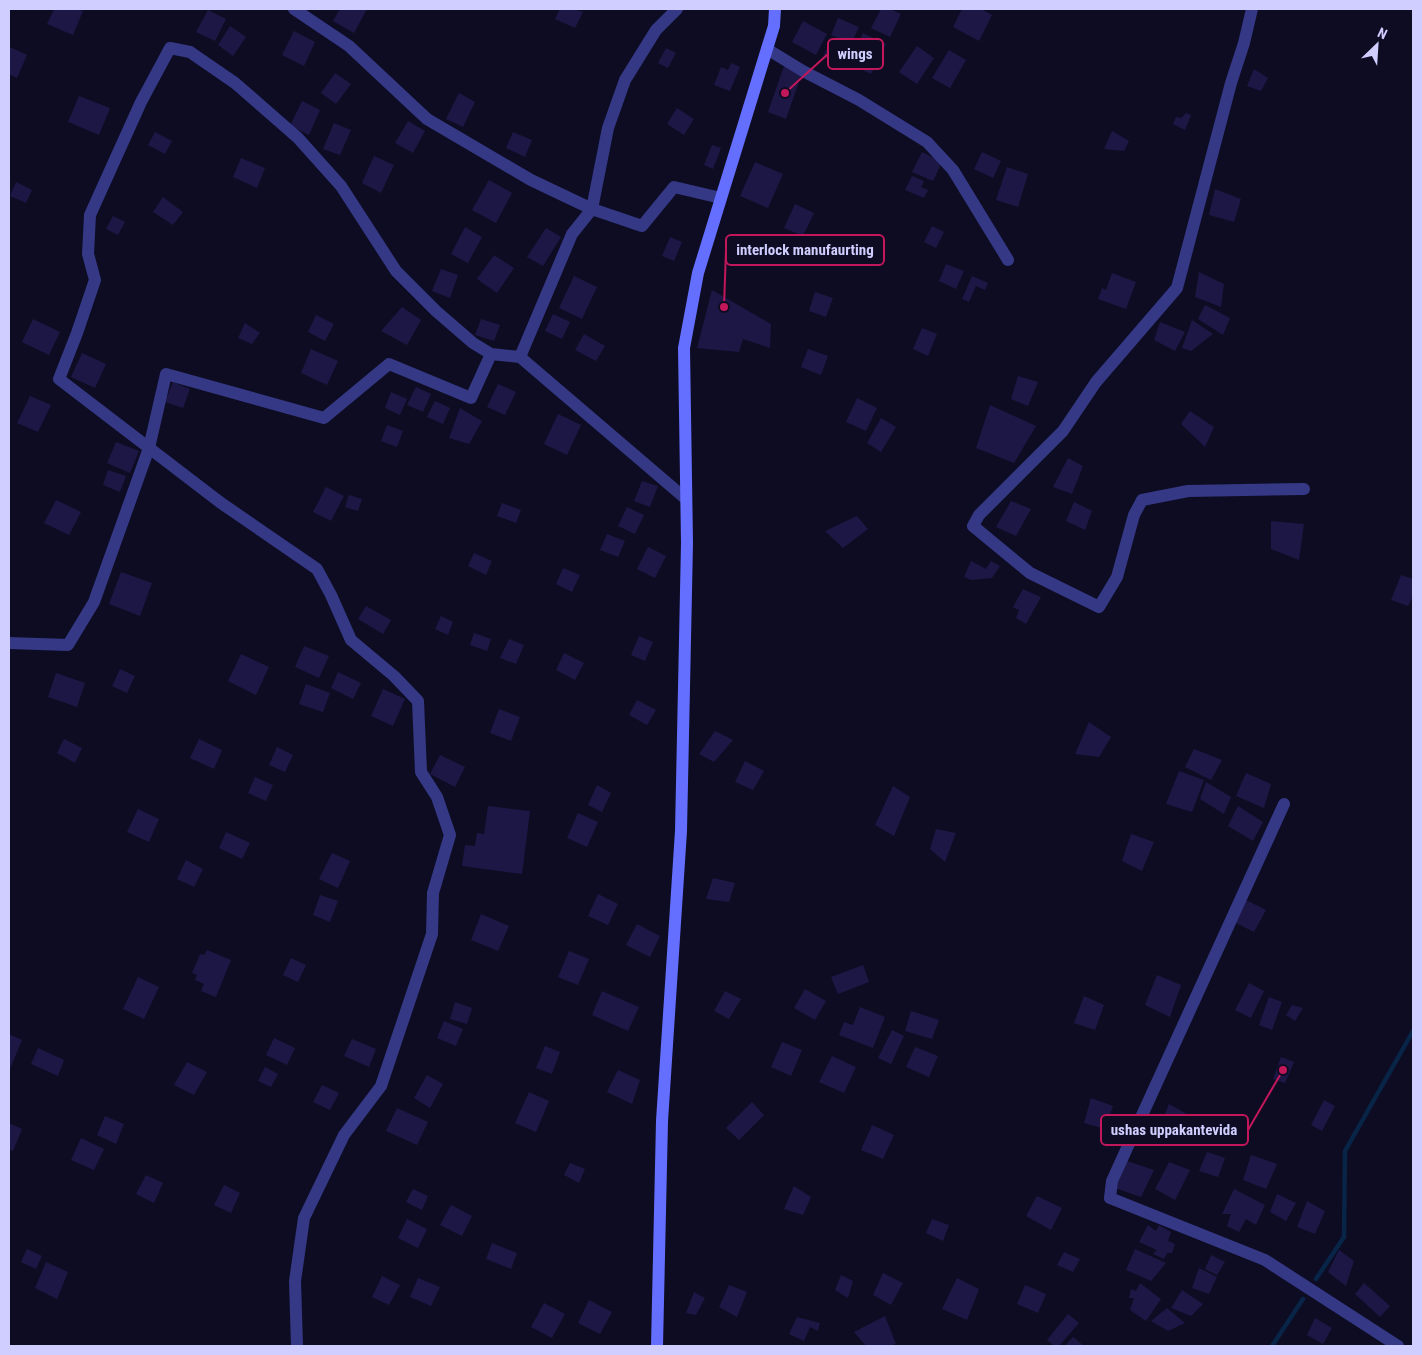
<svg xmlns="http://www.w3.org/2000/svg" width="1422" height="1355" viewBox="0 0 1422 1355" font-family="'Roboto Condensed',sans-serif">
<rect width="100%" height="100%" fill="#0e0c23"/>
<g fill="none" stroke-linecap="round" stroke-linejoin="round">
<path stroke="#082446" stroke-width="4.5" d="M 1316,1279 L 1344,1237 L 1345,1151 L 1413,1031
M 1272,1346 L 1303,1299"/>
</g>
<path fill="#1c1745" d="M 54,9 L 78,9 L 83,11 L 73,35 L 47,24 Z
M 340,9 L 367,9 L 354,33 L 333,21 Z
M 560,9 L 574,9 L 583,12 L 575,28 L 555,19 Z
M 881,9 L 890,9 L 901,14 L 890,37 L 871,28 Z
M 962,9 L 981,9 L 992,15 L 979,41 L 953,27 Z
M 208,10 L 226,19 L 215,41 L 196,32 Z
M 838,18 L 859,27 L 851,44 L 831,35 Z
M 803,21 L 827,34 L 816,55 L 792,42 Z
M 230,26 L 246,37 L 233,56 L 218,45 Z
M 294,31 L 315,42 L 304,66 L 282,55 Z
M 863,33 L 886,44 L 871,74 L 849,63 Z
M 831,39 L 852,49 L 844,67 L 823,57 Z
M 917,46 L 934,58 L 917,84 L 899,72 Z
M 10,47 L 27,55 L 17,78 L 9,74 Z
M 666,48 L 676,53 L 668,68 L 658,63 Z
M 949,50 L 966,60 L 950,88 L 932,78 Z
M 731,63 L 740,67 L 730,91 L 714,85 L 721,67 L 728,70 Z
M 785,63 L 802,73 L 786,119 L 768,112 Z
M 1254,69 L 1268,78 L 1261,91 L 1247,86 Z
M 335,73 L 351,84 L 336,104 L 321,93 Z
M 459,93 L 475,102 L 463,127 L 446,119 Z
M 79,96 L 110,108 L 99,135 L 68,122 Z
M 302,101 L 320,110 L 309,135 L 290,126 Z
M 677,108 L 694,119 L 684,135 L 667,124 Z
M 1186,113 L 1191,115 L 1185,130 L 1173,124 L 1176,117 L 1181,118 Z
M 408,121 L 425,131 L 413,153 L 395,143 Z
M 334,123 L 351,130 L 340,155 L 323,149 Z
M 1112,131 L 1129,141 L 1124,151 L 1104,149 Z
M 155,132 L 172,141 L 165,154 L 148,145 Z
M 513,132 L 532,140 L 525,157 L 506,148 Z
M 712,145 L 721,148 L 713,169 L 704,165 Z
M 922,152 L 942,162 L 933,181 L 912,172 Z
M 982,152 L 1001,161 L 993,178 L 974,169 Z
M 374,156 L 394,165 L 381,193 L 362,183 Z
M 241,158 L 265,168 L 257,188 L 233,177 Z
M 755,162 L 783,174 L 768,208 L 740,196 Z
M 1007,167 L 1028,174 L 1018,207 L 996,200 Z
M 912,176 L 924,181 L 921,187 L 928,190 L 924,198 L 905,190 Z
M 489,180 L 512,193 L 496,223 L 472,210 Z
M 16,182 L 32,190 L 26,203 L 10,196 Z
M 1215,189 L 1241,199 L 1234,222 L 1209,215 Z
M 163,197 L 183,212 L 173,225 L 153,212 Z
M 795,204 L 814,213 L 803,236 L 784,228 Z
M 113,216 L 125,222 L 118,235 L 106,229 Z
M 932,226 L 944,232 L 936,248 L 924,242 Z
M 465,227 L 482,237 L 468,263 L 451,254 Z
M 546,228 L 561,237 L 543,266 L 527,257 Z
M 670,237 L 682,242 L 674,261 L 662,256 Z
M 494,255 L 514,268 L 497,293 L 477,279 Z
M 946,264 L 964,271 L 956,289 L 939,281 Z
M 441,269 L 458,275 L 450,298 L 432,291 Z
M 1199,272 L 1224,284 L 1221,307 L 1195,297 Z
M 1112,273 L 1136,282 L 1126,309 L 1098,299 L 1102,288 L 1106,290 Z
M 574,276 L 597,287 L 582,319 L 559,308 Z
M 972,276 L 988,283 L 985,290 L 976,286 L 969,302 L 962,299 Z
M 712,290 L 771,324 L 770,348 L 743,339 L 739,352 L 697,348 Z
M 815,292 L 833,298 L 826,317 L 809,311 Z
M 1205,305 L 1230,318 L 1223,335 L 1198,319 Z
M 402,307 L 421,320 L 407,345 L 381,331 Z
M 553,314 L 570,322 L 562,339 L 545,331 Z
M 316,315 L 334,324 L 325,341 L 308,332 Z
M 33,319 L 60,332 L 49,355 L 22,342 Z
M 481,319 L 500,325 L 494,341 L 475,335 Z
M 1192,320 L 1213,334 L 1191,351 L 1182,348 Z
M 1160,322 L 1185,332 L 1175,351 L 1154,340 Z
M 245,323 L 260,333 L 252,344 L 238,338 Z
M 922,328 L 937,334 L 928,356 L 913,349 Z
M 584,334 L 605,346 L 596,361 L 575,350 Z
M 311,349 L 338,361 L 327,385 L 301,373 Z
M 808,349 L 828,356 L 821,375 L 801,367 Z
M 82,353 L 106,364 L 95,388 L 71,377 Z
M 1018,376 L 1038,382 L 1028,406 L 1011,399 Z
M 173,382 L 190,389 L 183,408 L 165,402 Z
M 498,384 L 516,392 L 505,415 L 487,407 Z
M 416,387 L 431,394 L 423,412 L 407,405 Z
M 391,392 L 407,399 L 400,415 L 385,408 Z
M 30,396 L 51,405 L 38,432 L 17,423 Z
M 857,398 L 877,408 L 866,431 L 846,422 Z
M 435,401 L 450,408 L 443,424 L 427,417 Z
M 990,405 L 1036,426 L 1014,463 L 976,448 Z
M 460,408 L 482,421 L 469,444 L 449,438 Z
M 1190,411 L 1214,427 L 1205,447 L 1181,424 Z
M 558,414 L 581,425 L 567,455 L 544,444 Z
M 881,418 L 896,427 L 881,452 L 867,443 Z
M 387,425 L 403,431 L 397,447 L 381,441 Z
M 116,442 L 139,451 L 130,473 L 107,463 Z
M 1068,458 L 1083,466 L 1072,494 L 1053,487 Z
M 108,470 L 126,476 L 120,492 L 103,485 Z
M 642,481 L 658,486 L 650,507 L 634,501 Z
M 326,487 L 344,496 L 331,521 L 313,512 Z
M 349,495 L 362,499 L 358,511 L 345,507 Z
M 56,500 L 81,512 L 69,535 L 44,523 Z
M 1011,501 L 1031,509 L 1016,536 L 996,527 Z
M 1074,502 L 1092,511 L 1085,530 L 1066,521 Z
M 502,503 L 521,510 L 516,523 L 497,516 Z
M 627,507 L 644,515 L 635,534 L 618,526 Z
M 857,516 L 868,529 L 843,548 L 825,531 Z
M 1271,521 L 1304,524 L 1299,560 L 1271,549 Z
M 607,534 L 625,541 L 618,557 L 600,550 Z
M 648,547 L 666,556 L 655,578 L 637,569 Z
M 474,553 L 492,561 L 486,575 L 468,566 Z
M 971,561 L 986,569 L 991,561 L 1000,566 L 992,578 L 971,580 L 964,577 Z
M 563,568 L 580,575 L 572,592 L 556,584 Z
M 121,572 L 152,583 L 140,616 L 109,604 Z
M 1401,575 L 1413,579 L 1413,596 L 1408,606 L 1391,600 Z
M 1023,589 L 1041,597 L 1026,624 L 1016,618 L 1019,610 L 1013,607 Z
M 366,606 L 391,620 L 383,634 L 358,619 Z
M 441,616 L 453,622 L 448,635 L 435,629 Z
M 474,633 L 491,639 L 487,651 L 470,645 Z
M 639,636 L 653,642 L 645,661 L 631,655 Z
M 509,639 L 524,645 L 516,664 L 500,658 Z
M 304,646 L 329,656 L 319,678 L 295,667 Z
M 564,653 L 584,663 L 575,680 L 556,670 Z
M 241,654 L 269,667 L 256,695 L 228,681 Z
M 120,669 L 135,676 L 127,693 L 112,686 Z
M 338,672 L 361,683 L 353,699 L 331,688 Z
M 56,673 L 85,683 L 77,707 L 48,697 Z
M 306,684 L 330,693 L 323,712 L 299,704 Z
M 383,689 L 405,699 L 393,726 L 371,716 Z
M 637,700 L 656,710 L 647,725 L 629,715 Z
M 499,709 L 520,717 L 511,741 L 490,733 Z
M 1089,722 L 1111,737 L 1099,757 L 1075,754 Z
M 715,731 L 733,740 L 714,762 L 699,754 Z
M 64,739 L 82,748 L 75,763 L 57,753 Z
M 199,739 L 222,750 L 214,769 L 190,758 Z
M 277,747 L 293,755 L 285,772 L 269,765 Z
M 1194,749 L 1222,760 L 1211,780 L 1185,767 Z
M 440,755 L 465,767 L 455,787 L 430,774 Z
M 745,761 L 764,771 L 753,790 L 735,782 Z
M 1179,771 L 1204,780 L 1192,812 L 1166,804 Z
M 1246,773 L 1271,784 L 1264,808 L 1236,796 Z
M 255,777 L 273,785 L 266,801 L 248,793 Z
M 1206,782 L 1231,797 L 1224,814 L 1200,799 Z
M 597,785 L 611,793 L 602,812 L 588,805 Z
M 893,786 L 910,797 L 894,836 L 875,825 Z
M 488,806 L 530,811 L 522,874 L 462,866 L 465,845 L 475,846 L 477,833 L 484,834 Z
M 1238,806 L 1263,822 L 1253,841 L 1228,826 Z
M 138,809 L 159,819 L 149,842 L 127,832 Z
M 578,813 L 598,822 L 587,847 L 567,838 Z
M 936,829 L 956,833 L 945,862 L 930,849 Z
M 226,832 L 250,843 L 242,859 L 219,848 Z
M 1131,834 L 1154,842 L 1142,871 L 1122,861 Z
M 332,853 L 350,861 L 338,888 L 319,879 Z
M 186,860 L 203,869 L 194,887 L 177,879 Z
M 713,878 L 735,883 L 729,902 L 706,899 Z
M 598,894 L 618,904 L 608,925 L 588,916 Z
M 320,895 L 338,901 L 330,922 L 313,915 Z
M 1246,900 L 1266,910 L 1254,932 L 1236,923 Z
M 481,914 L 509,926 L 498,951 L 471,940 Z
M 637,924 L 660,936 L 650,957 L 626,945 Z
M 207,950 L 231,960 L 216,997 L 201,991 L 204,984 L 195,980 L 197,975 L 192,973 L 200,954 L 204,955 Z
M 569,951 L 589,959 L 578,985 L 558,977 Z
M 291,958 L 306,965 L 298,982 L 283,975 Z
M 863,965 L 869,982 L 838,994 L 831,977 Z
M 1157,975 L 1181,985 L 1170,1017 L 1145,1005 Z
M 138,977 L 159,987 L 144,1019 L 123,1009 Z
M 1249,983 L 1264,991 L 1251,1018 L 1235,1010 Z
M 805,989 L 826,1001 L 815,1020 L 794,1008 Z
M 602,991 L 639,1007 L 628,1031 L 592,1015 Z
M 725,991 L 741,999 L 729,1019 L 714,1011 Z
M 1084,996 L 1104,1005 L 1095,1030 L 1074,1023 Z
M 1269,997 L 1282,1002 L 1272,1030 L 1259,1025 Z
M 455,1002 L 472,1008 L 467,1024 L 450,1019 Z
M 1292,1005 L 1303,1008 L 1295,1021 L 1286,1015 Z
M 860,1007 L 885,1017 L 873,1048 L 839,1035 L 844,1022 L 853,1025 Z
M 911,1011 L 939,1020 L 932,1039 L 905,1031 Z
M 444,1021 L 463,1029 L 456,1046 L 437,1038 Z
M 892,1030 L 904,1036 L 891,1064 L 878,1058 Z
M 9,1034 L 22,1040 L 9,1071 Z
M 274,1038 L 295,1048 L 287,1065 L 266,1055 Z
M 352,1039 L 376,1049 L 369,1067 L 344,1056 Z
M 782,1042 L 802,1050 L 791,1076 L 771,1067 Z
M 545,1046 L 560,1052 L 552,1074 L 536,1068 Z
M 915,1047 L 938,1056 L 929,1077 L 906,1067 Z
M 38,1048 L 64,1060 L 58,1076 L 31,1064 Z
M 832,1056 L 856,1067 L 844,1093 L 819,1082 Z
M 1281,1057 L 1294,1062 L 1285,1083 L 1273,1079 Z
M 187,1062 L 207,1072 L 194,1095 L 174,1085 Z
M 265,1067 L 278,1074 L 271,1087 L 258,1081 Z
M 618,1070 L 640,1080 L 632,1104 L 607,1092 Z
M 427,1075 L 443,1084 L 430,1108 L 414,1098 Z
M 322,1085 L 339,1093 L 330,1110 L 313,1102 Z
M 529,1092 L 549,1101 L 536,1132 L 515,1123 Z
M 1091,1098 L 1113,1106 L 1105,1129 L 1084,1123 Z
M 1324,1100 L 1335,1106 L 1322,1131 L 1311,1125 Z
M 752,1102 L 764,1115 L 739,1140 L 726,1128 Z
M 1169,1104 L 1189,1115 L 1180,1137 L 1160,1127 Z
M 397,1108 L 428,1122 L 417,1145 L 386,1131 Z
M 105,1116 L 124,1124 L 116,1144 L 97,1135 Z
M 9,1123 L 22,1129 L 13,1151 L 9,1149 Z
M 872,1125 L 894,1135 L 883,1159 L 861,1150 Z
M 81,1138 L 104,1149 L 94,1170 L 71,1160 Z
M 1207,1152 L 1225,1158 L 1218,1177 L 1199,1171 Z
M 1251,1155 L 1277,1164 L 1266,1189 L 1243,1180 Z
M 1127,1161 L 1154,1170 L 1141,1197 L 1115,1188 Z
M 1169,1162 L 1190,1170 L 1175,1200 L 1155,1189 Z
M 570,1163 L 585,1169 L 579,1183 L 564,1175 Z
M 146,1175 L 163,1183 L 154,1203 L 136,1194 Z
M 224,1185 L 240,1193 L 231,1213 L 214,1205 Z
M 794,1186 L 811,1197 L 803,1215 L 784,1209 Z
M 413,1189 L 428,1196 L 422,1210 L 406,1202 Z
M 1234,1189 L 1265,1205 L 1256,1225 L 1246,1219 L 1239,1232 L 1227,1226 L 1231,1214 L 1222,1214 Z
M 1277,1194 L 1296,1203 L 1286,1221 L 1270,1212 Z
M 1037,1196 L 1062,1208 L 1051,1230 L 1026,1216 Z
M 1307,1201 L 1325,1211 L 1315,1234 L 1297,1227 Z
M 451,1205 L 472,1216 L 462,1236 L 440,1225 Z
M 407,1219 L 427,1229 L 418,1248 L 398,1238 Z
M 932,1219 L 949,1225 L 943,1241 L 926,1233 Z
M 1148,1225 L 1156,1231 L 1159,1225 L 1171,1232 L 1168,1241 L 1175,1244 L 1172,1253 L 1167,1253 L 1164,1259 L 1153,1254 L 1157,1250 L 1139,1242 Z
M 492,1243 L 517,1253 L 511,1269 L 486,1259 Z
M 27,1249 L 42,1256 L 36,1269 L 21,1262 Z
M 1135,1249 L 1166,1263 L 1151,1281 L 1126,1270 Z
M 1339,1250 L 1354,1261 L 1346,1286 L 1328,1272 Z
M 1064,1252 L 1080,1259 L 1073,1272 L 1057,1265 Z
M 1211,1255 L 1225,1262 L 1217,1275 L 1205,1269 Z
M 46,1262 L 68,1272 L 57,1299 L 35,1288 Z
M 1199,1268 L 1217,1277 L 1209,1294 L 1192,1288 Z
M 883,1273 L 903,1283 L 891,1305 L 873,1295 Z
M 841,1275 L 853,1281 L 848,1298 L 835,1290 Z
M 382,1276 L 400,1285 L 389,1305 L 372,1297 Z
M 418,1278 L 440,1287 L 431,1306 L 410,1297 Z
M 957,1278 L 979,1289 L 967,1320 L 942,1309 Z
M 1140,1283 L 1161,1299 L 1146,1321 L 1130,1310 L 1134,1298 L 1129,1298 L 1131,1289 L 1136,1291 Z
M 1364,1283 L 1390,1306 L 1380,1317 L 1355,1294 Z
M 729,1285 L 747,1292 L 737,1317 L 719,1307 Z
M 1025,1285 L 1046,1294 L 1038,1313 L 1017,1304 Z
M 1182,1290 L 1203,1304 L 1191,1316 L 1171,1308 Z
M 694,1292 L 705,1298 L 696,1315 L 686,1313 Z
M 589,1300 L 612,1312 L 600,1334 L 578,1323 Z
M 544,1303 L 565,1314 L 552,1338 L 531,1327 Z
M 1167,1308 L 1185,1323 L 1168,1331 L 1151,1321 Z
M 1068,1314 L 1079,1323 L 1059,1346 L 1054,1346 L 1047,1340 Z
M 885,1316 L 896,1344 L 889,1346 L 866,1346 L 854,1332 Z
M 797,1317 L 820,1323 L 818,1331 L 810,1327 L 804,1341 L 789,1334 Z
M 1315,1318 L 1332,1328 L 1323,1344 L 1307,1335 Z
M 1073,1337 L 1084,1346 L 1065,1346 Z"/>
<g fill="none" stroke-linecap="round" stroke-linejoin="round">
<path stroke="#343885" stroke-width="12" d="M 294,9 L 349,46 L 427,119 L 531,180 L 592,209 L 642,226 L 674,187 L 721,198
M 1252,9 L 1244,43 L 1231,83 L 1177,288 L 1096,382 L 1063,431 L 979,515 L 973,526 L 1030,573 L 1099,607 L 1117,577 L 1134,515 L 1142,500 L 1188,491 L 1304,489
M 767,49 L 803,71 L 859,100 L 927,142 L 953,170 L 1008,260
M 520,357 L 572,234 L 592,209 L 608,128 L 625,80 L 656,30 L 677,9
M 9,643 L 68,645 L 94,602 L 149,448 L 166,374 L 324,418 L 389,364 L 471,398 L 491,354
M 1284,804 L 1112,1181 L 1110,1198 L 1265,1260 L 1398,1346
M 297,1346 L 295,1281 L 304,1218 L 344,1135 L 381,1086 L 432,934 L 433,893 L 450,835 L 437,797 L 421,772 L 418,701 L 394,676 L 351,640 L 331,595 L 317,569 L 221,503 L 59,379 L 77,333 L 95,280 L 88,254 L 90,215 L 141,102 L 170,48 L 190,52 L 235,83 L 298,138 L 341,186 L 396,271 L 436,311 L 473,343 L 491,354 L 520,357 L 686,499"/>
<path stroke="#656fff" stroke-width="12" d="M 657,1346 L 662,1121 L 681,831 L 687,543 L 684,348 L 698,273 L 774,26 L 775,9"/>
</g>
<path fill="none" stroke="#c2185b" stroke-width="2" d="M785 93L828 54M724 307L726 250M1283 1070L1248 1130"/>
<g fill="#c2185b" stroke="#0e0c23" stroke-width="2">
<circle cx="785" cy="93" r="5"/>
<circle cx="724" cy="307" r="5"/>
<circle cx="1283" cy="1070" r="5"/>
</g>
<g fill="#0e0c23" stroke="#c2185b" stroke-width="2">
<rect x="828" y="39" width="55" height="30" rx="5"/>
<rect x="726" y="235" width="158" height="30" rx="5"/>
<rect x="1101" y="1115" width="147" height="30" rx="5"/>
</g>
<g font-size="15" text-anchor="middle" font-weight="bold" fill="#cfceff">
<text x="855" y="59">wings</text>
<text x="805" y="255">interlock manufaurting</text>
<text x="1174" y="1135">ushas uppakantevida</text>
</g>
<rect width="1422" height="1355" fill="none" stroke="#cfceff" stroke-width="20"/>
<g transform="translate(1377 45) rotate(25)" stroke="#0e0c23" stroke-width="4" paint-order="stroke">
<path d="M0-4L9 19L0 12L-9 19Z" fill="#cfceff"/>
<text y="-8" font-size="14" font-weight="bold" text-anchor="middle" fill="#cfceff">N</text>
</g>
</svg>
